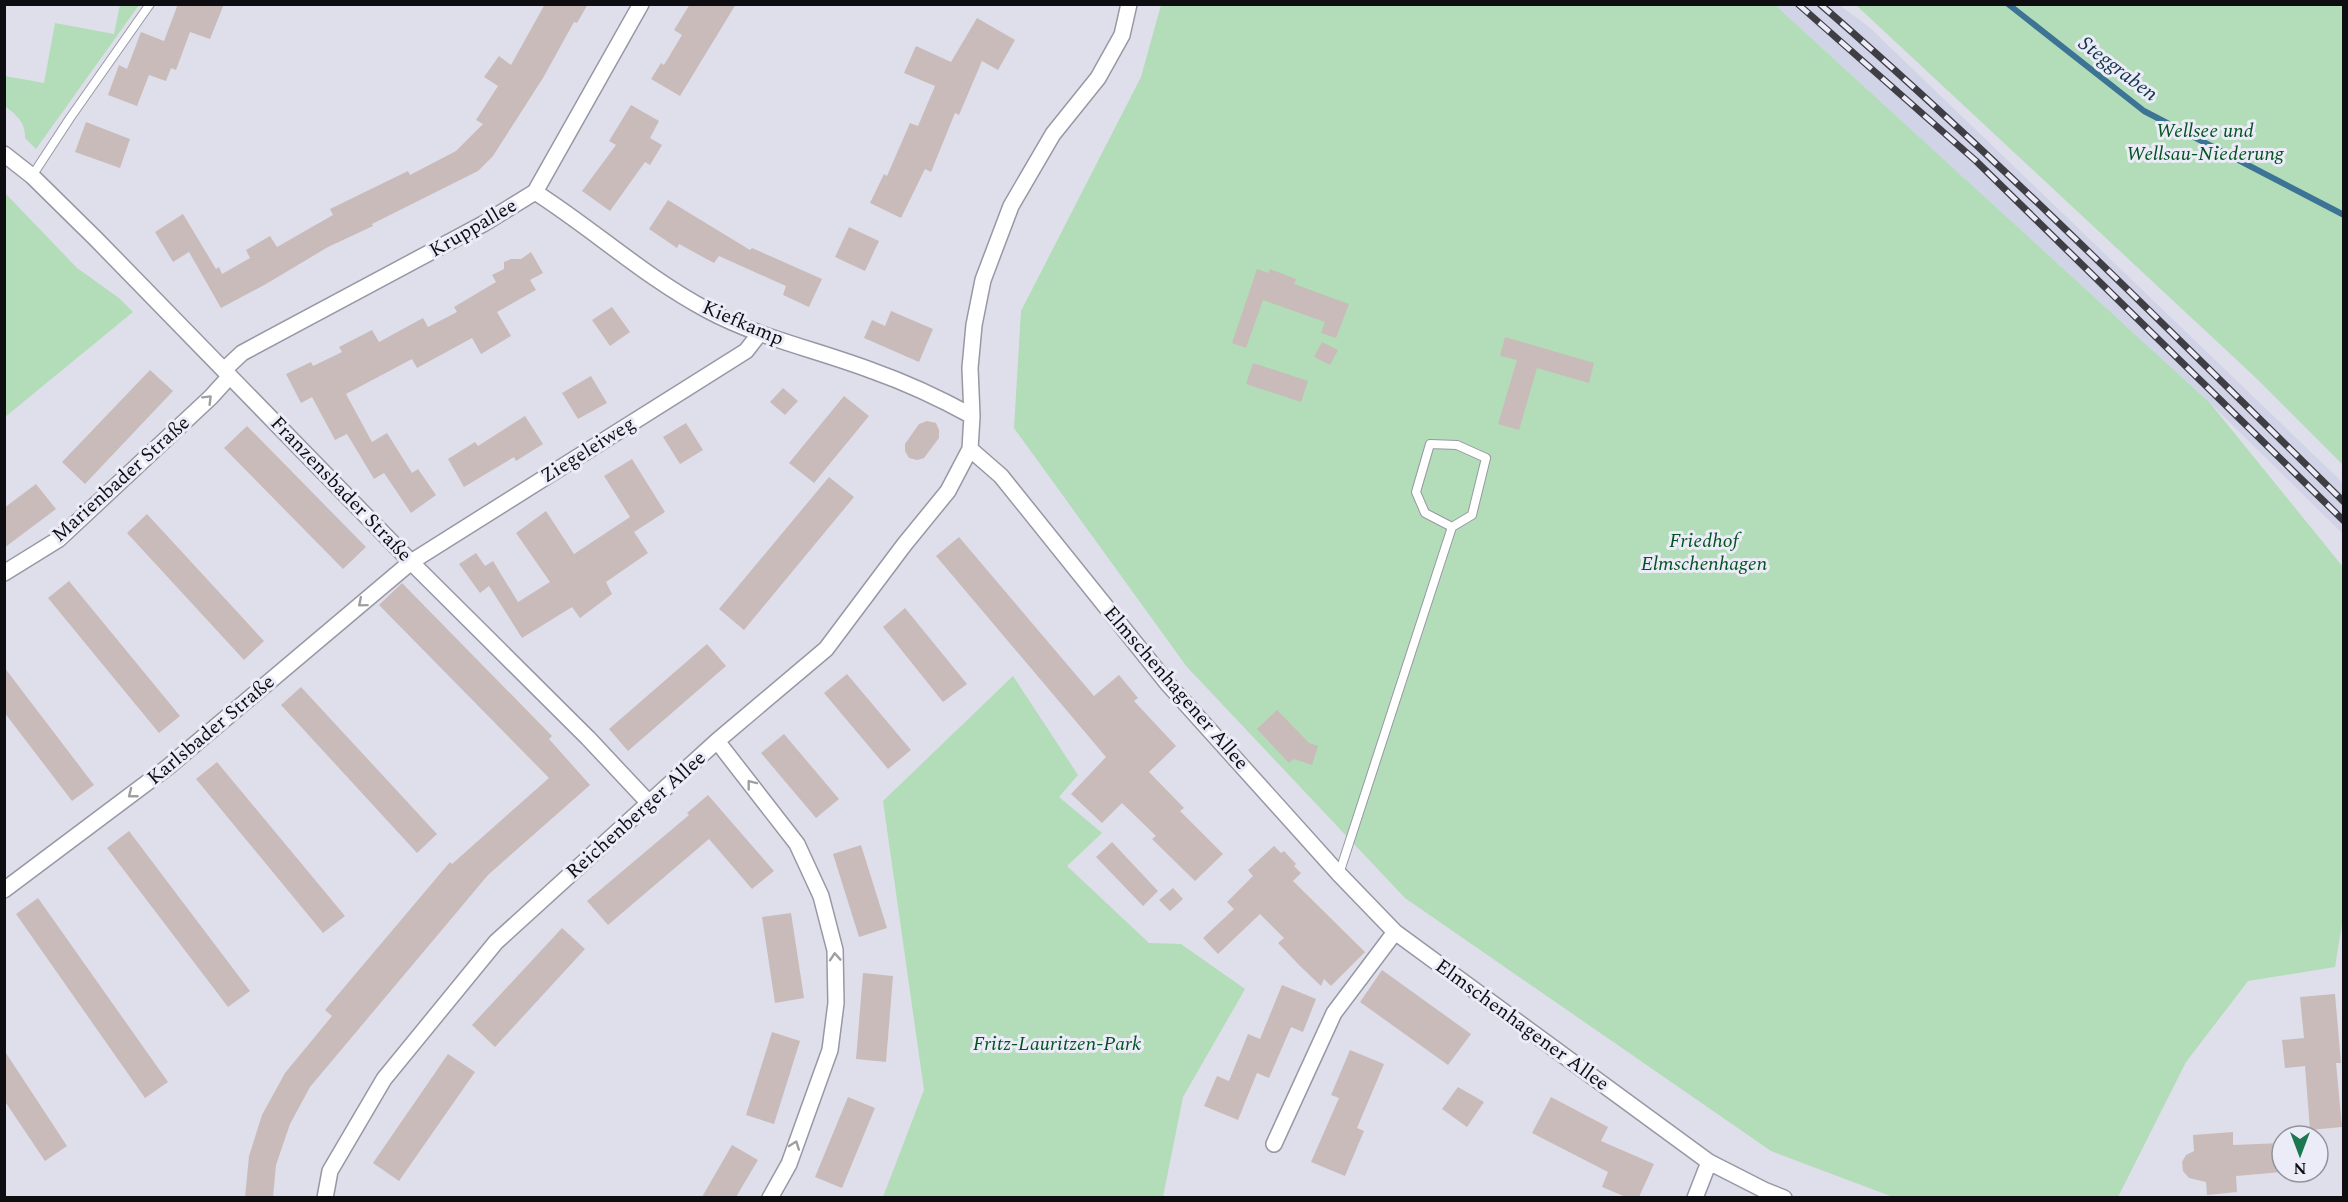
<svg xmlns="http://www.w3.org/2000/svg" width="2348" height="1202" viewBox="0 0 2348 1202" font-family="Spectral,serif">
<rect width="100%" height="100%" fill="#dedfeb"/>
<path fill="#d1d3e6" d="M 1775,5 L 1839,5 L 1869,27 L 2343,483 L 2343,534 L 2210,403 Z"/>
<path fill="#b3dcb8" d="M 120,5 L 139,5 L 36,149 L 25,138 C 26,122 16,115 5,106 L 5,76 L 44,83 L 55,23 L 114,34 Z
M 1161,5 L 1775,5 L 2210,403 L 2343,567 L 2344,912 L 2335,967 L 2248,981 L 2186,1062 L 2118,1197 L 1893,1197 L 1771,1151 L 1405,898 L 1187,667 L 1014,428 L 1021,311 L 1141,77 Z
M 1856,5 L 2343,5 L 2343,465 L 2255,377 Z
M 4,192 L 77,268 L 119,298 L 133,312 L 5,417 Z
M 1013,676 L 1078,775 L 1059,797 L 1102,833 L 1067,866 L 1149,943 L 1181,944 L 1245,989 L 1183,1097 L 1163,1197 L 883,1197 L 924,1090 L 883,801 Z"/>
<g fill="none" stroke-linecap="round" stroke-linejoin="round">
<path stroke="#3d7495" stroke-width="6" d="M 2008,4 L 2144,111 L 2344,215"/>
</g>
<path fill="#c9bbb9" d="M 178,4 L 224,4 L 210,39 L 190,32 L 176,70 L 171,68 L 166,81 L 149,75 L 137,106 L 108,95 L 119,65 L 127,69 L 141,32 L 164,41 Z
M 545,4 L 588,4 L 577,23 L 574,22 L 543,78 L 493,156 L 478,171 L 372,224 L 373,226 L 328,247 L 266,284 L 221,308 L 189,252 L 173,262 L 155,232 L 183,214 L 216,269 L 219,267 L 222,274 L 250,258 L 246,250 L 270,236 L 277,247 L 333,215 L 330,209 L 408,171 L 410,175 L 456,151 L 483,124 L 476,120 L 498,86 L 484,77 L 499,56 L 511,65 Z
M 690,4 L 736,4 L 680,96 L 651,79 L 661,63 L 664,65 L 682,35 L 674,30 Z
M 977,18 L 1015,40 L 998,70 L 982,61 L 959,115 L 955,113 L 931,172 L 925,169 L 901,218 L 870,203 L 884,174 L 887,176 L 910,123 L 918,126 L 935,86 L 904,73 L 916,46 L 951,62 Z
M 631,105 L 659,121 L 650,138 L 662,145 L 650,165 L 645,162 L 610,211 L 582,191 L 616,145 L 609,141 Z
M 86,122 L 130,139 L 120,168 L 75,152 Z
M 668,200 L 750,250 L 752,248 L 822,279 L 809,307 L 783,295 L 786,286 L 719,256 L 714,263 L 679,244 L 677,248 L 649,229 Z
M 849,227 L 879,241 L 865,271 L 835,257 Z
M 531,252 L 543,273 L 530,280 L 536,290 L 497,312 L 511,336 L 481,354 L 472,338 L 417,368 L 412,359 L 346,394 L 372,442 L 387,433 L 412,473 L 418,469 L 436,495 L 411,513 L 384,473 L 374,479 L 347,434 L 335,440 L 312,397 L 301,403 L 286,374 L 311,362 L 313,366 L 342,352 L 339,347 L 372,330 L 379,342 L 423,318 L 428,327 L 457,312 L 454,307 L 496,282 L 492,275 L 504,269 L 504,262 L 511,259 L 521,259 Z
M 1257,269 L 1268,273 L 1270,269 L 1296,279 L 1294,284 L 1349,304 L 1336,338 L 1321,333 L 1325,322 L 1263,300 L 1246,348 L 1232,343 Z
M 612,307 L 630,332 L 610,346 L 592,320 Z
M 891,311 L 933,329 L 919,362 L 864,338 L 872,320 L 885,326 Z
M 1505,337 L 1594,363 L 1589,383 L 1537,368 L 1519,430 L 1498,424 L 1517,360 L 1500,356 Z
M 1322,342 L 1338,350 L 1330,365 L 1314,357 Z
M 1253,363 L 1308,381 L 1301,402 L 1246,384 Z
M 150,370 L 173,391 L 85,484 L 62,462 Z
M 591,376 L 607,403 L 578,419 L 562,393 Z
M 783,388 L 798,401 L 785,415 L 770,402 Z
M 844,396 L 869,416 L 814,483 L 789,463 Z
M 525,416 L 543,444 L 516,461 L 514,457 L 464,487 L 448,459 L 475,442 L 478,446 Z
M 927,421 L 936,423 L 939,430 L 939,438 L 924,458 L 917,460 L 909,458 L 905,451 L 905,444 L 919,424 Z
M 686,423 L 703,450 L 680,464 L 663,437 Z
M 247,426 L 366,547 L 343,569 L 224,448 Z
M 632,459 L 665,512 L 634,532 L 648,553 L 606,582 L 612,594 L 580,618 L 572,607 L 522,638 L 489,586 L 480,593 L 459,564 L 476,553 L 485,566 L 493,561 L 518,602 L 550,582 L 516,533 L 546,511 L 574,554 L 630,517 L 604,476 Z
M 829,477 L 854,497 L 744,630 L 719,609 Z
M 36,484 L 56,509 L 4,548 L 4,508 Z
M 147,514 L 264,641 L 244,660 L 127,533 Z
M 959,537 L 1094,696 L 1119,675 L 1138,698 L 1134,701 L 1176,746 L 1149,772 L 1184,808 L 1180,811 L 1223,854 L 1195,881 L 1152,839 L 1156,836 L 1122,803 L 1102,823 L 1071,794 L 1106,757 L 936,556 Z
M 69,581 L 180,716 L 159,733 L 48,598 Z
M 402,583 L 552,736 L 549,739 L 590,785 L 488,875 L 310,1087 L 290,1124 L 276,1165 L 273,1197 L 245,1197 L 249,1156 L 262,1115 L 285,1073 L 332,1016 L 325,1010 L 450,862 L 452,864 L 549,778 L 379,605 Z
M 905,608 L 967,684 L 943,702 L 883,627 Z
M 707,644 L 726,666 L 628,751 L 609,729 Z
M 4,667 L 94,785 L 72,801 L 4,712 Z
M 847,674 L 911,750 L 888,769 L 824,693 Z
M 301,687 L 437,834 L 417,853 L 281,705 Z
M 1277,710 L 1309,743 L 1318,746 L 1312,765 L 1294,759 L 1289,763 L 1257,729 Z
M 784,734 L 839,799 L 816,818 L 761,753 Z
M 217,762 L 345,916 L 323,933 L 196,779 Z
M 708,795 L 774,871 L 752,889 L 709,839 L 608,925 L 587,901 L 689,815 L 687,813 Z
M 129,831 L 250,991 L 228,1007 L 107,848 Z
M 1112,842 L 1158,891 L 1143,906 L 1096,857 Z
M 861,845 L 887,928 L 859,937 L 833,854 Z
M 1274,846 L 1281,853 L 1284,851 L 1296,864 L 1294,866 L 1301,873 L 1293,881 L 1365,952 L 1331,986 L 1324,979 L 1321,986 L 1300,966 L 1278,943 L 1284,938 L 1260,914 L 1218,954 L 1203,938 L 1234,909 L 1227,902 L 1253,876 L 1248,870 Z
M 1173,888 L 1183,899 L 1170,911 L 1159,900 Z
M 38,898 L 168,1082 L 145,1098 L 16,914 Z
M 791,913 L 804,998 L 775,1003 L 762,917 Z
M 562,928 L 585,949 L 495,1047 L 472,1025 Z
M 1382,970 L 1471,1034 L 1448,1065 L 1360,1002 Z
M 863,973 L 893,976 L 886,1062 L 856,1059 Z
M 1282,985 L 1316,999 L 1303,1032 L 1291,1027 L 1269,1078 L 1257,1073 L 1238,1120 L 1204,1106 L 1217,1076 L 1229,1081 L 1248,1034 L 1260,1039 Z
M 2335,994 L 2341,1063 L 2336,1063 L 2342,1127 L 2310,1130 L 2305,1066 L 2285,1068 L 2282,1040 L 2304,1038 L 2300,997 Z
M 772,1032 L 800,1041 L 774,1124 L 746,1115 Z
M 4,1050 L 67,1146 L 45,1161 L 4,1100 Z
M 1350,1050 L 1384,1064 L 1357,1128 L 1364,1131 L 1345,1176 L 1311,1162 L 1339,1098 L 1331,1095 Z
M 448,1054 L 475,1072 L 399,1181 L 373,1163 Z
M 1458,1087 L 1484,1102 L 1467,1127 L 1442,1109 Z
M 848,1097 L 875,1108 L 842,1188 L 815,1177 Z
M 1551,1097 L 1608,1127 L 1601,1141 L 1654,1164 L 1639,1197 L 1626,1197 L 1602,1187 L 1608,1172 L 1532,1133 Z
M 2233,1132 L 2233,1145 L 2282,1143 L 2282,1172 L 2236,1176 L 2237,1192 L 2207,1195 L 2206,1182 L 2189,1178 L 2183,1171 L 2182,1162 L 2186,1155 L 2194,1151 L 2193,1135 Z
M 732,1145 L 758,1160 L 736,1197 L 702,1197 Z"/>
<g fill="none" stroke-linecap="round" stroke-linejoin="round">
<defs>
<path id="service" d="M 32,176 L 70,118 L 150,4
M 1339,874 L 1452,527 L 1472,515 L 1486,458 L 1457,445 L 1430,444 L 1416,492 L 1425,513 L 1452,527"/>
<path id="minor" d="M 4,154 L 32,176 L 96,239 L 411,562 L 588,738 L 649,803
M 535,192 C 593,229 645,277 707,310 C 759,338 818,350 873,371 C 907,383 941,399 972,416
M 225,369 L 242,353 L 483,224 L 535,192 L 641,4
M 970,449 L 1001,476 L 1168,684 L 1339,874 L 1395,932 L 1709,1162 L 1764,1190 L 1784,1198
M 4,573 L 59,539 L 211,397 L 230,376
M 717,741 L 797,844 L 821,896 L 835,950 L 836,1003 L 830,1050 L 789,1164 L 770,1198
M 4,890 L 168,767 L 411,562 L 746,351 L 760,333
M 1274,1144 L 1334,1013 L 1395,932
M 325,1198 L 330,1171 L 384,1079 L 496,942 L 717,741 L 826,649 L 904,545 L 948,491 L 970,449 L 972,416 L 970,368 L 974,325 L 983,280 L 1011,206 L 1053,134 L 1098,78 L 1122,35 L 1129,4
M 1695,1198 L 1709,1162"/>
</defs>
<use href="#service" stroke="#9798a4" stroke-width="10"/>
<use href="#minor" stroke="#9798a4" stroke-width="18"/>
<use href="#service" stroke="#fff" stroke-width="8"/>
<use href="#minor" stroke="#fff" stroke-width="15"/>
<defs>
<path id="rail" d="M 1798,4 L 1976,161 L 2344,521
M 1820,4 C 2002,162 2172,333 2344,502"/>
</defs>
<use href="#rail" stroke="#3e3e44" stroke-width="7"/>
<use href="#rail" stroke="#ebecf8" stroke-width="4.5" stroke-dasharray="14" stroke-linecap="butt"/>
</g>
<defs><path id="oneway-chevron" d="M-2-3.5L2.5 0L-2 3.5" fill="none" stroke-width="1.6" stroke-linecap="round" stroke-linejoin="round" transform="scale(1.5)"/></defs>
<g stroke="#9f9fa0">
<use href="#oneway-chevron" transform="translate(208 399) rotate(-45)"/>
<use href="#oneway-chevron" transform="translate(362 603) rotate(140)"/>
<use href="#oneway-chevron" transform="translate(751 784) rotate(-128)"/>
<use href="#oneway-chevron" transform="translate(132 794) rotate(142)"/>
<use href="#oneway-chevron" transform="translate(835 957) rotate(-94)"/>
<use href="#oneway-chevron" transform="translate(795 1145) rotate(-70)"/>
</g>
<g text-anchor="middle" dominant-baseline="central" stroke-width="6" stroke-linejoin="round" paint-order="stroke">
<g font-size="20" font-style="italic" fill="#045220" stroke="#ebecf8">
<text x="2205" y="131">Wellsee und<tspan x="2205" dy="23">Wellsau-Niederung</tspan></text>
<text x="1704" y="541">Friedhof<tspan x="1704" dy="23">Elmschenhagen</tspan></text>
<text x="1057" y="1044">Fritz-Lauritzen-Park</text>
</g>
<g font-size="20" fill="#0e0e12" stroke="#ebecf8">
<text transform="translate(473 228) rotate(-30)">Kruppallee</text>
<text transform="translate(743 323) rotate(23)">Kiefkamp</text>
<text transform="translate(588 450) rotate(-32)">Ziegeleiweg</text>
<text transform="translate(121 479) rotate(-42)">Marienbader Straße</text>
<text transform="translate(341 489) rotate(46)">Franzensbader Straße</text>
<text transform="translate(1176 688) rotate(49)">Elmschenhagener Allee</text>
<text transform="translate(211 730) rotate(-40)">Karlsbader Straße</text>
<text transform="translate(636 815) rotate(-42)">Reichenberger Allee</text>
<text transform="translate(1522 1025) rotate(36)">Elmschenhagener Allee</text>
</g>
<g font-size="21" font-style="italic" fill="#103447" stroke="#ebecf8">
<text transform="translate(2118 69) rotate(37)">Steggraben</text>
</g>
</g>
<rect width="2348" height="1202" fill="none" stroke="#0e0e12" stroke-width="12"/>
<g transform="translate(2300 1154) rotate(180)"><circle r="28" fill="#ebecf8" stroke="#93939c" stroke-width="1.5"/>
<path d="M0-4.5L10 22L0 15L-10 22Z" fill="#1b784f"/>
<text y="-9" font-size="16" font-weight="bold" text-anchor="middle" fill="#0e0e12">N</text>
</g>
</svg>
